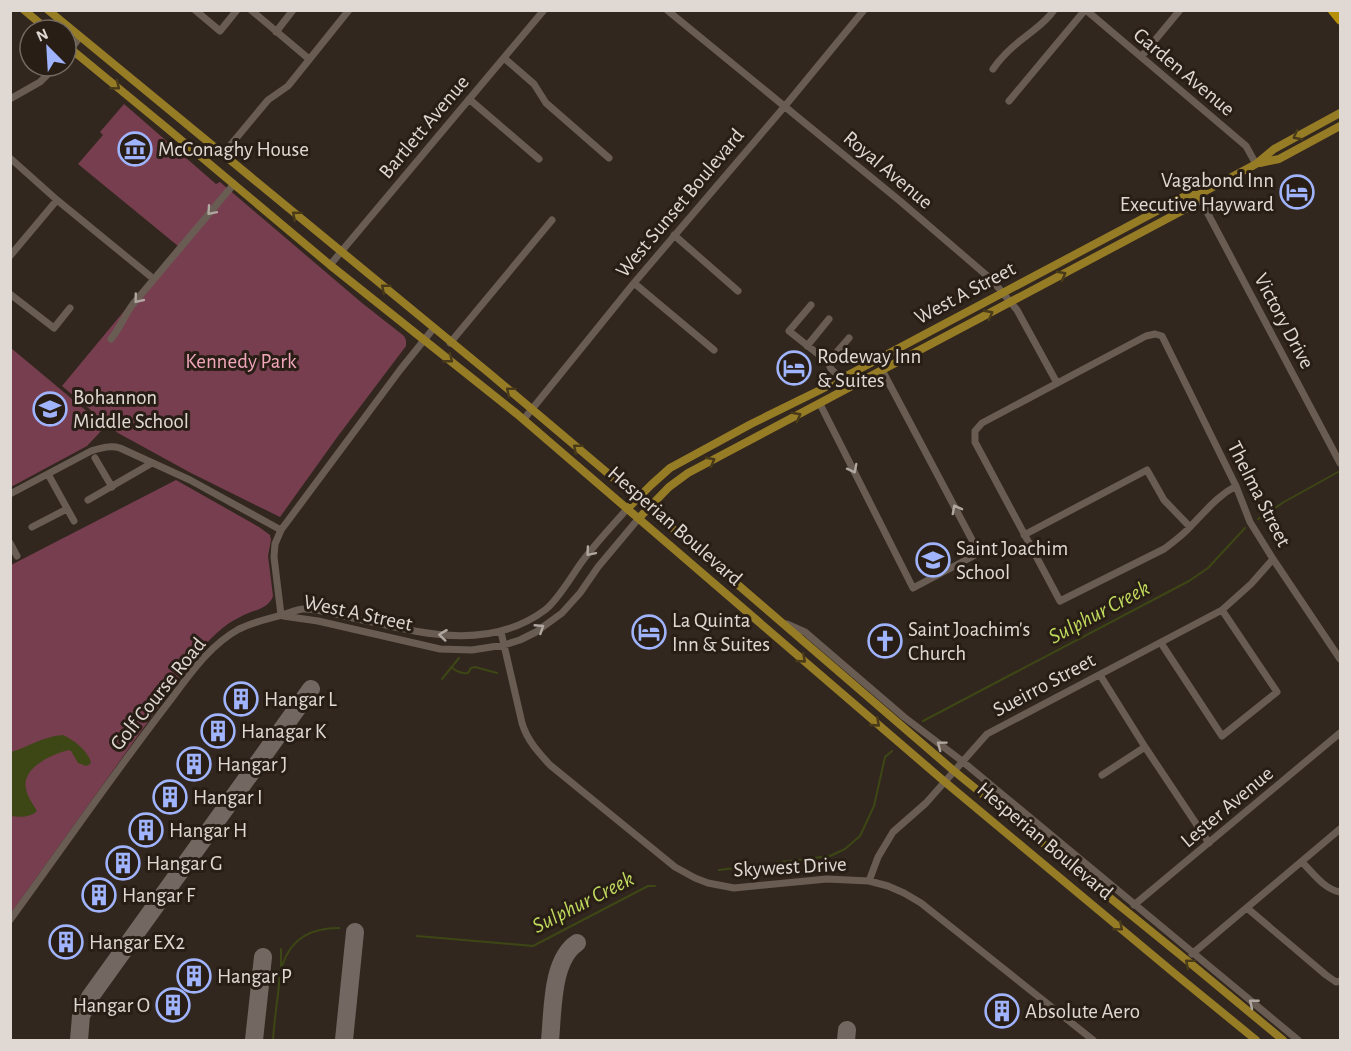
<svg xmlns="http://www.w3.org/2000/svg" width="1351" height="1051" viewBox="0 0 1351 1051" font-family="'Alegreya Sans',sans-serif">
<rect width="100%" height="100%" fill="#32271e"/>
<path fill="#773e50" d="M 124,104 L 216,184 L 220,182 L 362,303 L 404,336 L 406,340 L 406,346 L 338,436 L 280,517 L 191,473 L 118,433 L 62,386 L 178,246 L 78,164 L 103,135 L 100,132 Z
M 11,348 L 102,424 L 103,429 L 87,446 L 11,487 Z
M 176,480 L 259,527 L 270,535 L 271,540 L 268,556 L 273,596 C 269,609 253,610 242,616 C 222,625 209,640 195,656 L 11,913 L 11,565 Z"/>
<path fill="#3d4715" d="M 63,735 C 74,740 87,750 91,762 L 90,764 L 86,766 L 78,763 L 71,751 L 69,750 C 52,754 21,768 26,789 C 28,798 33,804 37,811 C 30,818 19,817 11,816 L 11,752 C 28,747 44,736 63,735 Z"/>
<g fill="none" stroke-linecap="round" stroke-linejoin="round">
<path stroke="#3d4715" stroke-width="2" d="M 1258,519 L 1284,502 L 1338,472
M 451,667 C 456,671 462,674 468,673 L 471,668 L 475,667 L 497,673
M 442,679 L 459,658
M 923,721 L 1189,581 L 1208,568 L 1245,528
M 719,870 L 830,856 L 845,849 L 860,836 L 874,806 L 885,757 L 892,751
M 417,936 L 533,946 L 648,886 L 655,886
M 281,949 L 281,967
M 273,1040 C 274,1025 276,1009 278,994 C 279,985 279,975 282,966 C 291,938 311,928 339,928"/>
<path stroke="#726861" stroke-width="18" d="M 79,1040 L 81,1016 L 90,997 L 311,689
M 254,1040 L 263,957
M 344,1040 L 355,932
M 550,1040 C 553,1012 551,960 577,943
M 846,1040 L 847,1030"/>
<path stroke="#695d53" stroke-width="7" d="M 195,10 L 220,31 L 237,10
M 251,10 L 309,59
M 667,10 L 900,201 L 992,280 L 1017,310 L 1057,383
M 1086,10 L 1246,146 L 1256,164
M 276,32 L 293,10
M 66,55 L 80,37
M 1141,57 L 1180,10
M 504,58 L 534,84 L 546,103 L 609,158
M 993,69 C 1002,56 1013,46 1025,37 C 1036,28 1046,22 1054,10
M 10,99 L 40,82 L 56,66
M 469,99 L 539,159
M 1009,101 L 1085,10
M 223,154 L 268,100 L 288,86 L 349,10
M 10,158 L 57,200 L 150,276
M 1198,195 L 1340,463
M 674,235 L 738,291
M 10,256 L 57,200
M 330,265 L 544,10
M 634,283 L 714,350
M 10,294 L 54,328 L 70,308
M 811,305 L 789,331 L 828,362 L 831,369 L 842,379
M 111,339 C 120,328 124,316 133,304 L 234,184
M 450,343 L 552,220
M 807,346 L 829,319
M 828,362 L 849,338
M 820,404 L 913,588 L 979,553 L 882,370
M 524,419 L 634,283 L 785,106 L 864,10
M 95,458 L 112,487
M 48,474 L 74,521
M 1236,486 C 1217,496 1205,512 1190,527 C 1182,536 1173,542 1164,549 L 1060,601 L 975,442 L 975,431 L 982,423 L 1146,336 L 1155,334 L 1162,336 L 1236,486 L 1250,522 L 1273,559 L 1340,659
M 10,494 L 91,451 C 101,448 110,445 120,448 L 190,480 L 281,530
M 88,500 L 152,463
M 32,527 L 67,509
M 1024,535 L 1147,470 L 1164,500 L 1190,527
M 10,543 L 17,556
M 281,615 L 274,557 L 275,544 L 281,530 L 400,370 L 433,329
M 283,616 L 318,621 L 440,649 L 472,650 L 504,645 L 520,640 L 536,632 L 562,613 L 580,593 L 598,567 L 639,518
M 787,624 L 805,632 L 904,717 L 962,761 L 1298,1040
M 501,632 L 522,723 C 527,740 538,752 550,765 L 675,867 L 695,878 L 708,883 L 734,888 L 827,879 L 869,881 L 888,886 L 904,893 L 921,903 L 1093,1040
M 1161,643 L 1222,736 L 1277,692 L 1222,610
M 1100,675 L 1145,747 L 1209,843
M 1102,775 L 1145,747
M 1302,862 C 1314,874 1324,889 1340,892
M 869,881 L 878,857 L 893,832 L 926,803 L 987,734 L 1222,610 L 1251,584 L 1273,559
M 1134,905 L 1340,733
M 1247,908 L 1326,975 L 1336,982 L 1340,981
M 10,920 C 61,850 110,779 162,711 C 185,682 206,647 239,629 C 253,622 267,619 282,615 C 289,613 297,609 304,609 C 320,609 337,615 353,618 C 418,632 487,653 545,610 C 558,600 571,577 581,563 C 595,544 612,526 628,508
M 1192,954 L 1340,829"/>
<path stroke="#977c26" stroke-width="8" d="M 24,10 L 48,30
M 48,10 L 489,373 L 649,508 L 954,771 L 1184,958 L 1283,1040
M 66,45 L 168,129 L 330,265 L 517,414 L 945,782 L 1174,973 L 1256,1040
M 1260,163 L 1279,159 L 1340,126
M 628,508 L 651,485 L 670,468 L 751,424 L 820,390 L 1187,195 L 1198,195 L 1256,164 L 1274,149 L 1340,113
M 639,518 L 669,487 L 688,473 L 1193,205 L 1198,195"/>
<path stroke="#b59008" stroke-width="9" d="M 1332,10 L 1340,20"/>
</g>
<defs><path id="oneway-chevron" d="M-2-3.5L2.5 0L-2 3.5" fill="none" stroke-width="1.6" stroke-linecap="round" stroke-linejoin="round" transform="scale(1.5)"/></defs>
<g stroke="#493a1a">
<use href="#oneway-chevron" transform="translate(116 86) rotate(39)"/>
<use href="#oneway-chevron" transform="translate(1297 136) rotate(152)"/>
<use href="#oneway-chevron" transform="translate(296 215) rotate(-140)"/>
<use href="#oneway-chevron" transform="translate(1062 275) rotate(-28)"/>
<use href="#oneway-chevron" transform="translate(385 288) rotate(-140)"/>
<use href="#oneway-chevron" transform="translate(989 314) rotate(-28)"/>
<use href="#oneway-chevron" transform="translate(449 359) rotate(38)"/>
<use href="#oneway-chevron" transform="translate(510 391) rotate(-140)"/>
<use href="#oneway-chevron" transform="translate(797 416) rotate(-28)"/>
<use href="#oneway-chevron" transform="translate(577 448) rotate(-140)"/>
<use href="#oneway-chevron" transform="translate(711 461) rotate(-28)"/>
<use href="#oneway-chevron" transform="translate(802 659) rotate(41)"/>
<use href="#oneway-chevron" transform="translate(876 723) rotate(41)"/>
<use href="#oneway-chevron" transform="translate(1119 927) rotate(40)"/>
<use href="#oneway-chevron" transform="translate(1189 963) rotate(-140)"/>
</g>
<g stroke="#b0a7a0">
<use href="#oneway-chevron" transform="translate(211 211) rotate(131)"/>
<use href="#oneway-chevron" transform="translate(138 299) rotate(129)"/>
<use href="#oneway-chevron" transform="translate(853 469) rotate(63)"/>
<use href="#oneway-chevron" transform="translate(956 509) rotate(-118)"/>
<use href="#oneway-chevron" transform="translate(590 552) rotate(130)"/>
<use href="#oneway-chevron" transform="translate(540 628) rotate(-33)"/>
<use href="#oneway-chevron" transform="translate(443 635) rotate(-173)"/>
<use href="#oneway-chevron" transform="translate(941 745) rotate(-143)"/>
<use href="#oneway-chevron" transform="translate(1253 1003) rotate(-141)"/>
</g>
<defs>
<symbol id="museum-ring" viewBox="-11 -11 22 22"><circle r="9.5" fill="#281e15" stroke="#a0b3fd" stroke-width="1.5"/><path d="M0-6L6-3V-2H-6V-3ZM-5-1h2V3h-2ZM-1-1h2V3h-2ZM3-1h2V3H3ZM-6 4H6V6H-6Z" fill="#a0b3fd"/></symbol>
<symbol id="hotel-ring" viewBox="-11 -11 22 22"><circle r="9.5" fill="#281e15" stroke="#a0b3fd" stroke-width="1.5"/><path d="M-6-4.5h1.5V1H6V5H4.5V3h-9V5H-6ZM-4 0a1.8 1.8 0 1 1 3.6 0ZM.5 0V-2.5h3Q6-2.5 6 0Z" fill="#a0b3fd"/></symbol>
<symbol id="school-ring" viewBox="-11 -11 22 22"><circle r="9.5" fill="#281e15" stroke="#a0b3fd" stroke-width="1.5"/><path d="M0-5L7-2L0 1L-7-2ZM-4 1L0 2.5L4 1V4Q0 6-4 4Z" fill="#a0b3fd"/></symbol>
<symbol id="church-ring" viewBox="-11 -11 22 22"><circle r="9.5" fill="#281e15" stroke="#a0b3fd" stroke-width="1.5"/><path d="M-1.2-6h2.4v3.5h3.3v2.4h-3.3V6h-2.4V-.1h-3.3v-2.4h3.3Z" fill="#a0b3fd"/></symbol>
<symbol id="building-ring" viewBox="-11 -11 22 22"><circle r="9.5" fill="#281e15" stroke="#a0b3fd" stroke-width="1.5"/><path d="M-4-6H4V6H1V3H-1V6H-4ZM-2.5-4.3h1.7v1.8h-1.7ZM.8-4.3h1.7v1.8H.8ZM-2.5-1h1.7V.8h-1.7ZM.8-1h1.7V.8H.8Z" fill="#a0b3fd"/></symbol>
</defs>
<g fill-rule="evenodd">
<use href="#museum-ring" x="116" y="130" width="38" height="38"/>
<use href="#hotel-ring" x="1278" y="173" width="38" height="38"/>
<use href="#hotel-ring" x="775" y="349" width="38" height="38"/>
<use href="#school-ring" x="31" y="390" width="38" height="38"/>
<use href="#school-ring" x="914" y="541" width="38" height="38"/>
<use href="#hotel-ring" x="630" y="613" width="38" height="38"/>
<use href="#church-ring" x="866" y="622" width="38" height="38"/>
<use href="#building-ring" x="222" y="680" width="38" height="38"/>
<use href="#building-ring" x="199" y="712" width="38" height="38"/>
<use href="#building-ring" x="175" y="745" width="38" height="38"/>
<use href="#building-ring" x="151" y="778" width="38" height="38"/>
<use href="#building-ring" x="127" y="811" width="38" height="38"/>
<use href="#building-ring" x="104" y="844" width="38" height="38"/>
<use href="#building-ring" x="80" y="876" width="38" height="38"/>
<use href="#building-ring" x="47" y="923" width="38" height="38"/>
<use href="#building-ring" x="175" y="957" width="38" height="38"/>
<use href="#building-ring" x="154" y="986" width="38" height="38"/>
<use href="#building-ring" x="983" y="992" width="38" height="38"/>
</g>
<g text-anchor="middle" dominant-baseline="central" stroke-width="6" stroke-linejoin="round" paint-order="stroke">
<g font-size="21" fill="#e0d9d3" stroke="#281e15">
<text transform="translate(1184 72) rotate(40)">Garden Avenue</text>
<text transform="translate(424 127) rotate(-50)">Bartlett Avenue</text>
<text transform="translate(888 170) rotate(40)">Royal Avenue</text>
<text transform="translate(680 203) rotate(-50)">West Sunset Boulevard</text>
<text transform="translate(965 293) rotate(-28)">West A Street</text>
<text transform="translate(1284 321) rotate(62)">Victory Drive</text>
<text transform="translate(1259 494) rotate(63)">Thelma Street</text>
<text transform="translate(675 526) rotate(41)">Hesperian Boulevard</text>
<text transform="translate(358 613) rotate(12)">West A Street</text>
<text transform="translate(1044 685) rotate(-28)">Sueirro Street</text>
<text transform="translate(158 694) rotate(-51)">Golf Course Road</text>
<text transform="translate(1227 807) rotate(-40)">Lester Avenue</text>
<text transform="translate(1045 841) rotate(40)">Hesperian Boulevard</text>
<text transform="translate(790 867) rotate(-3)">Skywest Drive</text>
</g>
<g font-size="21" fill="#e0d9d3" stroke="#281e15" text-anchor="start">
<text x="158" y="149">McConaghy House</text>
<text x="1274" y="180" text-anchor="end">Vagabond Inn<tspan x="1274" dy="24">Executive Hayward</tspan></text>
<text x="817" y="356">Rodeway Inn<tspan x="817" dy="24">&amp; Suites</tspan></text>
<text x="73" y="397">Bohannon<tspan x="73" dy="24">Middle School</tspan></text>
<text x="956" y="548">Saint Joachim<tspan x="956" dy="24">School</tspan></text>
<text x="672" y="620">La Quinta<tspan x="672" dy="24">Inn &amp; Suites</tspan></text>
<text x="908" y="629">Saint Joachim's<tspan x="908" dy="24">Church</tspan></text>
<text x="264" y="699">Hangar L</text>
<text x="241" y="731">Hanagar K</text>
<text x="217" y="764">Hangar J</text>
<text x="193" y="797">Hangar I</text>
<text x="169" y="830">Hangar H</text>
<text x="146" y="863">Hangar G</text>
<text x="122" y="895">Hangar F</text>
<text x="89" y="942">Hangar EX2</text>
<text x="217" y="976">Hangar P</text>
<text x="150" y="1005" text-anchor="end">Hangar O</text>
<text x="1025" y="1011">Absolute Aero</text>
</g>
<g font-size="21" fill="#f1a6bb" stroke="#281e15">
<text x="241" y="361">Kennedy Park</text>
</g>
<g font-size="22" font-style="italic" fill="#c0da5e" stroke="#281e15">
<text transform="translate(1099 612) rotate(-28)">Sulphur Creek</text>
<text transform="translate(583 902) rotate(-27)">Sulphur Creek</text>
</g>
</g>
<rect width="1351" height="1051" fill="none" stroke="#e0d9d3" stroke-width="24"/>
<g transform="translate(48 48) rotate(336)"><circle r="28" fill="#281e15" stroke="#726961" stroke-width="1.5"/>
<path d="M0-4.5L10 22L0 15L-10 22Z" fill="#a0b3fd"/>
<text y="-9" font-size="16" font-weight="bold" text-anchor="middle" fill="#e0d9d3">N</text>
</g>
</svg>
